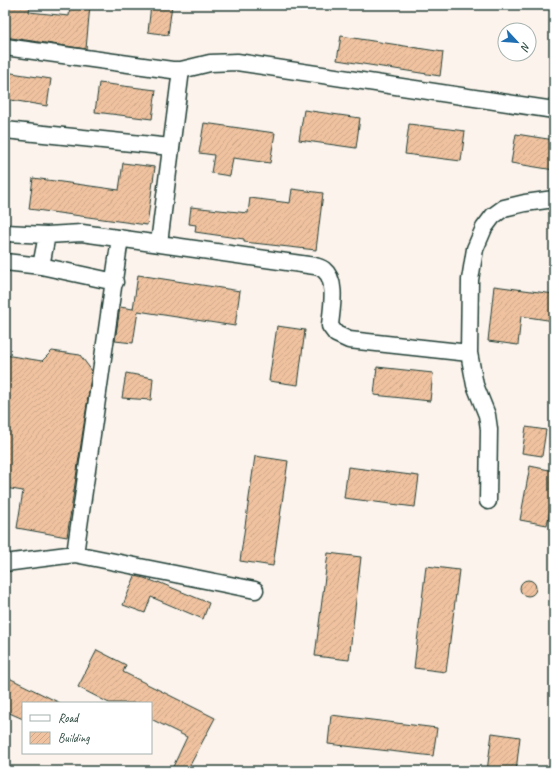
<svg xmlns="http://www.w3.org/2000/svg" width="559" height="776" viewBox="0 0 559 776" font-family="Caveat,sans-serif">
<defs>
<pattern id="building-hatch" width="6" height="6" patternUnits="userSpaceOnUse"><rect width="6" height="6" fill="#f0c29f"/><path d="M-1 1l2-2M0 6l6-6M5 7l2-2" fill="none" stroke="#cda88a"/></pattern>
</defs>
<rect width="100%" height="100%" fill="#fcf3ec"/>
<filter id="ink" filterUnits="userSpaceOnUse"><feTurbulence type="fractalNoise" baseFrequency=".025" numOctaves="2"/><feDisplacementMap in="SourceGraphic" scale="8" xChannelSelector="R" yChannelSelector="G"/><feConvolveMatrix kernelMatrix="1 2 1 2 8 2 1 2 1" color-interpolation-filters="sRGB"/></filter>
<g filter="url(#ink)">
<path fill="url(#building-hatch)" stroke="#1f3d34" d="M 5,5 L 30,5 L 29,12 L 69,16 L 70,5 L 90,5 L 86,49 L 5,37 Z
M 151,5 L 172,5 L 168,35 L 148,32 Z
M 341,36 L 443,52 L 440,76 L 337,60 Z
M 5,72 L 51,79 L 47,106 L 5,99 Z
M 99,83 L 156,90 L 152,119 L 95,112 Z
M 304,110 L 360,118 L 356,148 L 299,140 Z
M 204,123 L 275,133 L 270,163 L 233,158 L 230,176 L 211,173 L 214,155 L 199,153 Z
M 409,124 L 465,131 L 461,161 L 405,154 Z
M 516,134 L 554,140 L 554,170 L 511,163 Z
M 123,163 L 155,167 L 147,225 L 29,209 L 33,178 L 119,190 Z
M 292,189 L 323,193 L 316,250 L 244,242 L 244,239 L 195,232 L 196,225 L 189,224 L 191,207 L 248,213 L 250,198 L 290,203 Z
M 138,275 L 240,291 L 235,326 L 138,311 L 133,343 L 115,341 L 120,307 L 133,309 Z
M 494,286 L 554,294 L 554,321 L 521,316 L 518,345 L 488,341 Z
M 277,326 L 305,330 L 298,385 L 269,381 Z
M 52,351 L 80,355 L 92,371 L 67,537 L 17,528 L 23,491 L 5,488 L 5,355 L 42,361 Z
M 377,367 L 433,373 L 430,401 L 374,395 Z
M 126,373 L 153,378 L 151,400 L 122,398 Z
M 526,427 L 546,430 L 542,456 L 522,453 Z
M 255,456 L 288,461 L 273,566 L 240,561 Z
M 530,466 L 554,471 L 554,491 L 547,525 L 520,520 Z
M 348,467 L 419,476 L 415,507 L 344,498 Z
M 328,553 L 361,557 L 349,660 L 315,656 Z
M 426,566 L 459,570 L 446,672 L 414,668 Z
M 135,576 L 144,578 L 158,583 L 158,582 L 209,603 L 203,619 L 151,597 L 145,613 L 123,605 Z
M520 588a8 8 0 1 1 16 0a8 8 0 1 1-16 0Z
M 97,650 L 126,665 L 123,672 L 215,718 L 187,771 L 171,771 L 187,737 L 151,719 L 151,703 L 109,703 L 78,687 Z
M 9,678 L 60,703 L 23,703 L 23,719 L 5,711 L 5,687 Z
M 331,715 L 437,728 L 433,756 L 328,744 Z
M 492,733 L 520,737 L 516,771 L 487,771 Z"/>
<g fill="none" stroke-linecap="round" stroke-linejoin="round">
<defs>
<path id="street" d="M 5,47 L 172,70 L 181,70 L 210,63 L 237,62 L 554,110
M 5,130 L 171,147
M 5,233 L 47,235 L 82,233 L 315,266 C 318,267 322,268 324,270 C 338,281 331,311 330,326 L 336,334 L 349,340 L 469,353
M 47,235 L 41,266 L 115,282
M 159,243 L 181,70
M 5,262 L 41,266
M 488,501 L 489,429 L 487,415 L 475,385 L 469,353 L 470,280 L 475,249 L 484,228 L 493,216 L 504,208 L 525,203 L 554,199
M 75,554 L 120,238
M 5,563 L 75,554 L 255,590"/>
</defs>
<use href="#street" stroke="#1f3d34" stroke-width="19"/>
<use href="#street" stroke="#fff" stroke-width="16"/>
</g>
</g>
<rect width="559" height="776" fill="none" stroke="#fff" stroke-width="20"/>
<rect x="10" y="10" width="539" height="756" fill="none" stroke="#1f3d34" stroke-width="1.5" filter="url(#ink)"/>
<rect x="22" y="702" width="130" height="52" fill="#ffffff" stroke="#a5b1ae"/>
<rect x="30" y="715" width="20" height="6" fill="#ffffff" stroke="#a5b1ae"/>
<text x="58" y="722" font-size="12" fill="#1f3d34">Road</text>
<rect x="30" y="732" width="20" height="12" fill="url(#building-hatch)" stroke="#a5b1ae"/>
<text x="58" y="742" font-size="12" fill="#1f3d34">Building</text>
<g transform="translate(517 42) rotate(116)"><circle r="19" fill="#ffffff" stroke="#a5b1ae"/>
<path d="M0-3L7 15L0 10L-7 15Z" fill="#1f6fb2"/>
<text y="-6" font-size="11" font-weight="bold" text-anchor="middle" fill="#1f3d34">N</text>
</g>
</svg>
